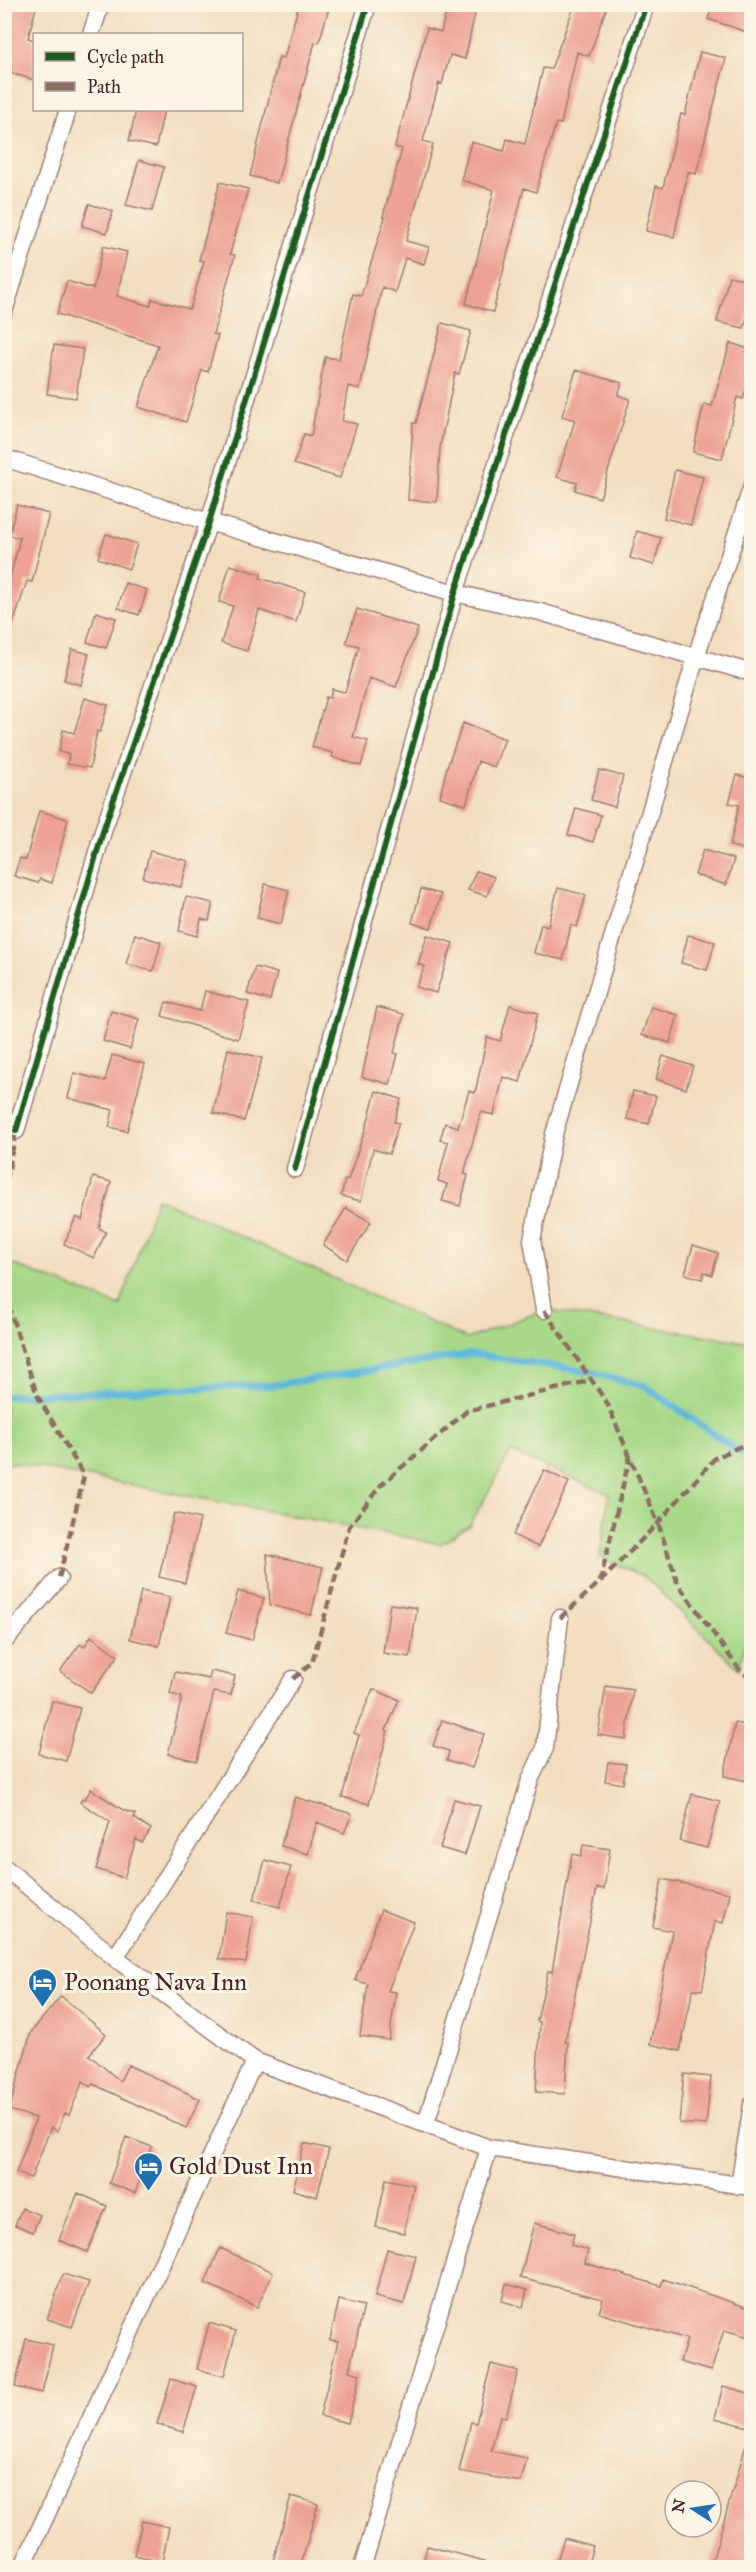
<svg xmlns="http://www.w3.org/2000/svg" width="756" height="2572" viewBox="0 0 756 2572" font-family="'IM FELL Great Primer',serif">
<rect width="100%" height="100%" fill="#fcf5e5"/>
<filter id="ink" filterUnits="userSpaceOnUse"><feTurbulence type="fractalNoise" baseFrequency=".0167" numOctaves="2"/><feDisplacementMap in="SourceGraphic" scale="12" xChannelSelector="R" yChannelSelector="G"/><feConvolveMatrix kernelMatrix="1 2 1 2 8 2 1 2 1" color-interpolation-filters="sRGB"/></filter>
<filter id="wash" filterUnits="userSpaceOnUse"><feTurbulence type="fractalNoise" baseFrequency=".008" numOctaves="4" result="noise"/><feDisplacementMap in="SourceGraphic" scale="24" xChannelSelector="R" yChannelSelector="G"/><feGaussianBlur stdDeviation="1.35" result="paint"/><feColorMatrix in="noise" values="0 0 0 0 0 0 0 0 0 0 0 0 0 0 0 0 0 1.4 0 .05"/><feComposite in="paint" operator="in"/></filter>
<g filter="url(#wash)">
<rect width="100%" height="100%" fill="#f2debf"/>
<path fill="#a8d988" stroke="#797c5a" stroke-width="1.5" d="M 157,1198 L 467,1339 L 544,1310 L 751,1343 L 752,1615 L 739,1669 L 645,1577 L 600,1557 L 609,1494 L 511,1452 L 469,1526 L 441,1544 L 15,1463 L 5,1464 L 4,1261 L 120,1306 Z"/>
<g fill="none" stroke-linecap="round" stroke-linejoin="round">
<path stroke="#5fb7dc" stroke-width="7" d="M 4,1396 L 274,1385 L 472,1354 L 586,1371 L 645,1386 L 735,1449 L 752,1457"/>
</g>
<g id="blocks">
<path fill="#eda293" d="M 9,4 L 37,4 L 28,38 L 34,40 L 34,80 L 4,71 L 4,21 Z
M 299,4 L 330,4 L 319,43 L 315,42 L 277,183 L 250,176 L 279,57 L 284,58 Z
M 448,4 L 477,4 L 465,59 L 450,55 L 442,84 L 439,83 L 423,141 L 433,144 L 406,241 L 429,247 L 424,264 L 405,258 L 395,292 L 382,287 L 360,389 L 348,386 L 342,421 L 357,424 L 340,478 L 294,464 L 304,434 L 311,436 L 325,357 L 339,359 L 353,294 L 361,296 L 385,217 L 383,216 L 402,149 L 395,147 L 427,28 L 441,32 Z
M 575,4 L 596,4 L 606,9 L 589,56 L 577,52 L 561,124 L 556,123 L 536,192 L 524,188 L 493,312 L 466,304 L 494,190 L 461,180 L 471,142 L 504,151 L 507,139 L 525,144 L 543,68 L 551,69 Z
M 713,4 L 752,4 L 752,19 L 747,32 L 708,19 Z
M 700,52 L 726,58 L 696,174 L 688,172 L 674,237 L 646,231 L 656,186 L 663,188 L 681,114 L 685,115 Z
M 136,110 L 164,110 L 156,147 L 129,141 Z
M 139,160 L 164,167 L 152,211 L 126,205 Z
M 220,182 L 248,189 L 230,254 L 235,255 L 213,334 L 218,335 L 208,372 L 202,370 L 186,422 L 138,407 L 158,345 L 57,314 L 67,281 L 93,289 L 103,246 L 127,252 L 117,296 L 150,306 L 152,299 L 190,309 L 204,261 L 199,260 Z
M 89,204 L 113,211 L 107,233 L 82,226 Z
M 729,276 L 752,281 L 752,300 L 744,328 L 717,322 Z
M 442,323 L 471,331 L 459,374 L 455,373 L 440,447 L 437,502 L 408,500 L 413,423 L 416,423 Z
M 730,343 L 752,350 L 752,371 L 743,399 L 737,397 L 722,459 L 693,452 L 704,404 L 712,406 Z
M 54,345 L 83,349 L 76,398 L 47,394 Z
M 576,370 L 622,383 L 618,395 L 630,399 L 600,498 L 575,490 L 577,483 L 557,477 L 575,420 L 562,416 Z
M 675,470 L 703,477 L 691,525 L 664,518 Z
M 17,505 L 49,514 L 32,582 L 27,581 L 8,640 L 4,640 L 4,585 L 8,586 L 20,538 L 9,535 Z
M 637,531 L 661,538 L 654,565 L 630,558 Z
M 106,534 L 137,544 L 129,569 L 98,558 Z
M 230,565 L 261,574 L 260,578 L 305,592 L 296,622 L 259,610 L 247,651 L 221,643 L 233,606 L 219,602 Z
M 125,583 L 147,590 L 139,615 L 118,608 Z
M 357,609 L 418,628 L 396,687 L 369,678 L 353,737 L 368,741 L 361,766 L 332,757 L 333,753 L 312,747 L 326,697 L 330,698 L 332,689 L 345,692 L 359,646 L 346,643 Z
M 96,612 L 116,618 L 106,648 L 87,642 Z
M 72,649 L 89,654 L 81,685 L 64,680 Z
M 85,698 L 108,705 L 100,732 L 97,731 L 90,768 L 67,764 L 69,754 L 59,752 L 63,730 L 74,733 Z
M 463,723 L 505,739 L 494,767 L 478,761 L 466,805 L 440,797 L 446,770 Z
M 599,770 L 623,776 L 615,807 L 591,800 Z
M 737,775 L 752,779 L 752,829 L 747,850 L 730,846 L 739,805 L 729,803 Z
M 576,808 L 601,815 L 593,842 L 568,835 Z
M 39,811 L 68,819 L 52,883 L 40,879 L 38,883 L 14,876 L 20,858 L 26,860 Z
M 703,850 L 734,859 L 726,885 L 695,875 Z
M 150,851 L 188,861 L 181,887 L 143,878 Z
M 476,871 L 494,877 L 487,896 L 468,890 Z
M 265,884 L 289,890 L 281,924 L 257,918 Z
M 558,888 L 586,895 L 577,927 L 571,925 L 563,960 L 534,953 L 541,924 L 548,926 Z
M 421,889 L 441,894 L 431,928 L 412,923 Z
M 186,897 L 213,903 L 209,921 L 201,919 L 197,936 L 179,931 Z
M 135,934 L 161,942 L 153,971 L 126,964 Z
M 427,935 L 453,943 L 436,993 L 416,987 L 425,966 L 418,964 Z
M 688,935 L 715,942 L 707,970 L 681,963 Z
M 255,967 L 277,973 L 270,1000 L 247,994 Z
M 205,991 L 249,1002 L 238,1039 L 162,1016 L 166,1002 L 200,1011 Z
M 510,1005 L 538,1013 L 520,1082 L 503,1077 L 494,1115 L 481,1112 L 464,1174 L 468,1175 L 460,1206 L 442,1201 L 447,1184 L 438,1181 L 448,1142 L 440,1140 L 445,1123 L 458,1127 L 469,1091 L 475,1093 L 487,1037 L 500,1041 Z
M 377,1007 L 404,1014 L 394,1053 L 398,1054 L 390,1084 L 362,1077 Z
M 651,1007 L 678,1015 L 670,1043 L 642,1035 Z
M 111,1011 L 139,1019 L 130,1049 L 103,1041 Z
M 228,1049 L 262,1058 L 244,1121 L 213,1113 Z
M 112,1055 L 145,1064 L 127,1131 L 109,1127 L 113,1110 L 68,1098 L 74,1073 L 105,1081 Z
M 663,1056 L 693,1066 L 686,1089 L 656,1079 Z
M 376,1091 L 401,1099 L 394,1122 L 399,1123 L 389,1154 L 373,1149 L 361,1201 L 341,1196 L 345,1180 L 348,1180 L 368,1121 Z
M 633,1091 L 656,1096 L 649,1124 L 627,1119 Z
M 93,1177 L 111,1182 L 99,1228 L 106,1232 L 94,1258 L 64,1244 L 76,1217 L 82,1220 Z
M 346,1208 L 371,1222 L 347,1260 L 323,1245 Z
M 693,1245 L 718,1253 L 712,1275 L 704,1272 L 702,1279 L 685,1274 Z
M 544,1470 L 569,1482 L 538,1547 L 513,1535 Z
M 174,1513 L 200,1519 L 185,1583 L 159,1577 Z
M 267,1554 L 323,1567 L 311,1615 L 270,1605 Z
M 141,1591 L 170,1597 L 159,1646 L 130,1639 Z
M 238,1591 L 264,1598 L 252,1640 L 226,1633 Z
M 390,1604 L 417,1608 L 410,1657 L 383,1653 Z
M 91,1636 L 118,1656 L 91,1693 L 60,1671 L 80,1644 L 84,1647 Z
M 211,1671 L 235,1676 L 231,1695 L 214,1692 L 197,1761 L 168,1754 L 182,1697 L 170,1694 L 175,1672 L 209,1679 Z
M 606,1686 L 633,1690 L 626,1739 L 598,1735 Z
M 373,1689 L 399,1700 L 386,1730 L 388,1731 L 369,1804 L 342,1797 L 359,1735 L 354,1733 Z
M 52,1701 L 80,1708 L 66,1761 L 39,1754 Z
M 442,1720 L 484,1734 L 472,1768 L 447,1760 L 449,1751 L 433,1746 Z
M 735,1723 L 752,1726 L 752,1782 L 724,1776 Z
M 608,1762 L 626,1764 L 623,1784 L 605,1781 Z
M 91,1789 L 123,1810 L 135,1814 L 134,1818 L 151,1829 L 142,1843 L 136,1839 L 124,1878 L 96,1869 L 110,1822 L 80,1802 L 82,1799 L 85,1799 Z
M 692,1794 L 720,1801 L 707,1848 L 680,1841 Z
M 295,1797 L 352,1814 L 344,1833 L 317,1822 L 308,1854 L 281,1846 Z
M 454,1799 L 480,1806 L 465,1855 L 440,1848 Z
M 583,1845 L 610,1849 L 604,1889 L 597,1888 L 565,2042 L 568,2042 L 565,2094 L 536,2092 L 540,2022 L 537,2021 L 548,1971 L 552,1972 L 572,1854 L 581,1856 Z
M 265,1860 L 291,1867 L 280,1907 L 254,1900 Z
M 662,1879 L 730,1893 L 723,1923 L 715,1921 L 702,1990 L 693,1989 L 680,2051 L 650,2044 L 672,1931 L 653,1927 Z
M 381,1910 L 414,1922 L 388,1991 L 396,1992 L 389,2040 L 360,2036 L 368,1984 L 355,1980 Z
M 226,1912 L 253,1917 L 246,1963 L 219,1959 Z
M 61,1996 L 106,2034 L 89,2055 L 120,2081 L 128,2065 L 200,2099 L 186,2128 L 93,2084 L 90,2087 L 83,2081 L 69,2115 L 65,2113 L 57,2131 L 51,2127 L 31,2178 L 16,2173 L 36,2118 L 9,2110 L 31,2032 Z
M 684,2074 L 711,2077 L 706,2125 L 679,2123 Z
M 126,2137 L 152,2147 L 135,2193 L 109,2183 Z
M 304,2143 L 329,2149 L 317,2197 L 293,2190 Z
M 386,2179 L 414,2185 L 404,2233 L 376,2227 Z
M 78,2193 L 107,2206 L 87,2252 L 59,2240 Z
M 22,2208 L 40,2215 L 33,2232 L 15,2225 Z
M 534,2223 L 574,2234 L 571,2245 L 588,2250 L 585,2263 L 661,2286 L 663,2279 L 752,2309 L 752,2338 L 724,2330 L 711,2371 L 680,2362 L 687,2339 L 599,2313 L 603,2299 L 520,2278 Z
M 220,2248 L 273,2272 L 257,2307 L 205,2283 Z
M 387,2249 L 416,2256 L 404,2304 L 375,2297 Z
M 63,2274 L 89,2282 L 72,2327 L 47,2319 Z
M 506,2284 L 527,2290 L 523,2307 L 502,2301 Z
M 339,2300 L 364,2306 L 349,2371 L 360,2374 L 348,2423 L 320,2416 L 338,2341 L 330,2340 Z
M 209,2323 L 236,2331 L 224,2376 L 197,2369 Z
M 26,2339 L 53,2345 L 42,2393 L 15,2387 Z
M 491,2364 L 518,2371 L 506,2417 L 500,2416 L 491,2451 L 527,2458 L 521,2482 L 459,2471 L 471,2422 L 476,2423 Z
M 171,2379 L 197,2387 L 183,2432 L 157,2424 Z
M 723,2386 L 752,2394 L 752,2414 L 748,2427 L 715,2418 Z
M 747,2442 L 752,2442 L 752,2568 L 710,2568 Z
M 291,2496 L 318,2504 L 300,2568 L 271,2568 Z
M 142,2521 L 169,2527 L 162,2562 L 134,2556 Z
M 564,2538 L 593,2546 L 587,2568 L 555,2568 Z
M 427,2546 L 485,2561 L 484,2568 L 422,2568 Z"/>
</g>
</g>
<g filter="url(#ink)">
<use href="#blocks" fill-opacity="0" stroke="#9e7e75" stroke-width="1.5"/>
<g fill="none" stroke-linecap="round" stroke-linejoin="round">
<defs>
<path id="street" d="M 91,34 L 101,4
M 4,311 L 68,110
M 4,458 L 209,522 L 455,593 L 540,612 L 752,673
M 16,1131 L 104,828 L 209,522 L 368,4
M 295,1169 L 455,593 L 646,4
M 544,1310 L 532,1240 L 554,1134 L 696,657 L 752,486
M 4,1642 L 59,1578
M 4,1867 L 115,1958 L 255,2061 L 489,2148 L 752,2187
M 115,1958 L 293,1679
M 426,2123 L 530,1780 L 545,1748 L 560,1618
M 739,2186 L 752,2105
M 22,2568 L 255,2061
M 362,2568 L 489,2148"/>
</defs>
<use href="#street" stroke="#9e7e75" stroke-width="19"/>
<use href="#street" stroke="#fff" stroke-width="16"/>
<path stroke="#8d6e63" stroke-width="4.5" stroke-dasharray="9 4.5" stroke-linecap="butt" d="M 4,1195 L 16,1131
M 4,1292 L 37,1395 L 84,1476 L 59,1578
M 544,1310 L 607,1403 L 658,1523 L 678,1584 L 739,1669 L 752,1679
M 600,1582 L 658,1523 L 715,1458 L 752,1441
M 560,1618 L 600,1582 L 630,1456
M 293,1679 L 312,1663 L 349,1527 L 380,1486 L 467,1411 L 592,1380"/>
<defs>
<path id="cycleway" d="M 16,1131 L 104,828 L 209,522 L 368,4
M 295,1169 L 455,593 L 646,4"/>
</defs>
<use href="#cycleway" stroke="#fcf5e5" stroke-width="10"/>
<use href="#cycleway" stroke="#1b5e20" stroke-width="6"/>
</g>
</g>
<defs>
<symbol id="hotel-pin" viewBox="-11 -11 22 30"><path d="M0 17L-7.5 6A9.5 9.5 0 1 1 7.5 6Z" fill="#1f6fb2" stroke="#fcf5e5"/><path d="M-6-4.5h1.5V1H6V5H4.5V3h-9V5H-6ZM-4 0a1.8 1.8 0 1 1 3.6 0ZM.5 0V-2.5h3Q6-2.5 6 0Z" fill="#fff"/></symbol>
</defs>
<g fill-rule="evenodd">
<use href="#hotel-pin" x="26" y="1966" width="33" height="45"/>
<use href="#hotel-pin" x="132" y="2150" width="33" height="45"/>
</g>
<g text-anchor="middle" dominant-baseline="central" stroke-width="6" stroke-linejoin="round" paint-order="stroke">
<g font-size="24" fill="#4a1f2b" stroke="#fcf5e5" text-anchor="start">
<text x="64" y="1982">Poonang Nava Inn</text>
<text x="169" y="2166">Gold Dust Inn</text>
</g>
</g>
<rect width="756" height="2572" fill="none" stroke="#fcf5e5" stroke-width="24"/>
<rect x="33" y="33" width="210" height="78" fill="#fcf5e5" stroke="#b59f9b" stroke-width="1.5"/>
<rect x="45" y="52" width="30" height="9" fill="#1b5e20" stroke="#b59f9b" stroke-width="1.5"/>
<text x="87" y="63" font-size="18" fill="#4a1f2b">Cycle path</text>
<rect x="45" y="82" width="30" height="9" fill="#8d6e63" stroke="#b59f9b" stroke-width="1.5"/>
<text x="87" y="93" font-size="18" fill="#4a1f2b">Path</text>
<g transform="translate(693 2509) rotate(282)"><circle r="28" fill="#fcf5e5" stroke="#b59f9b" stroke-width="1.5"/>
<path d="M0-4.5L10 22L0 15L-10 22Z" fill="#1f6fb2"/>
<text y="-9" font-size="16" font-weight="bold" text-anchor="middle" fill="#4a1f2b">N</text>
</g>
</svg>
